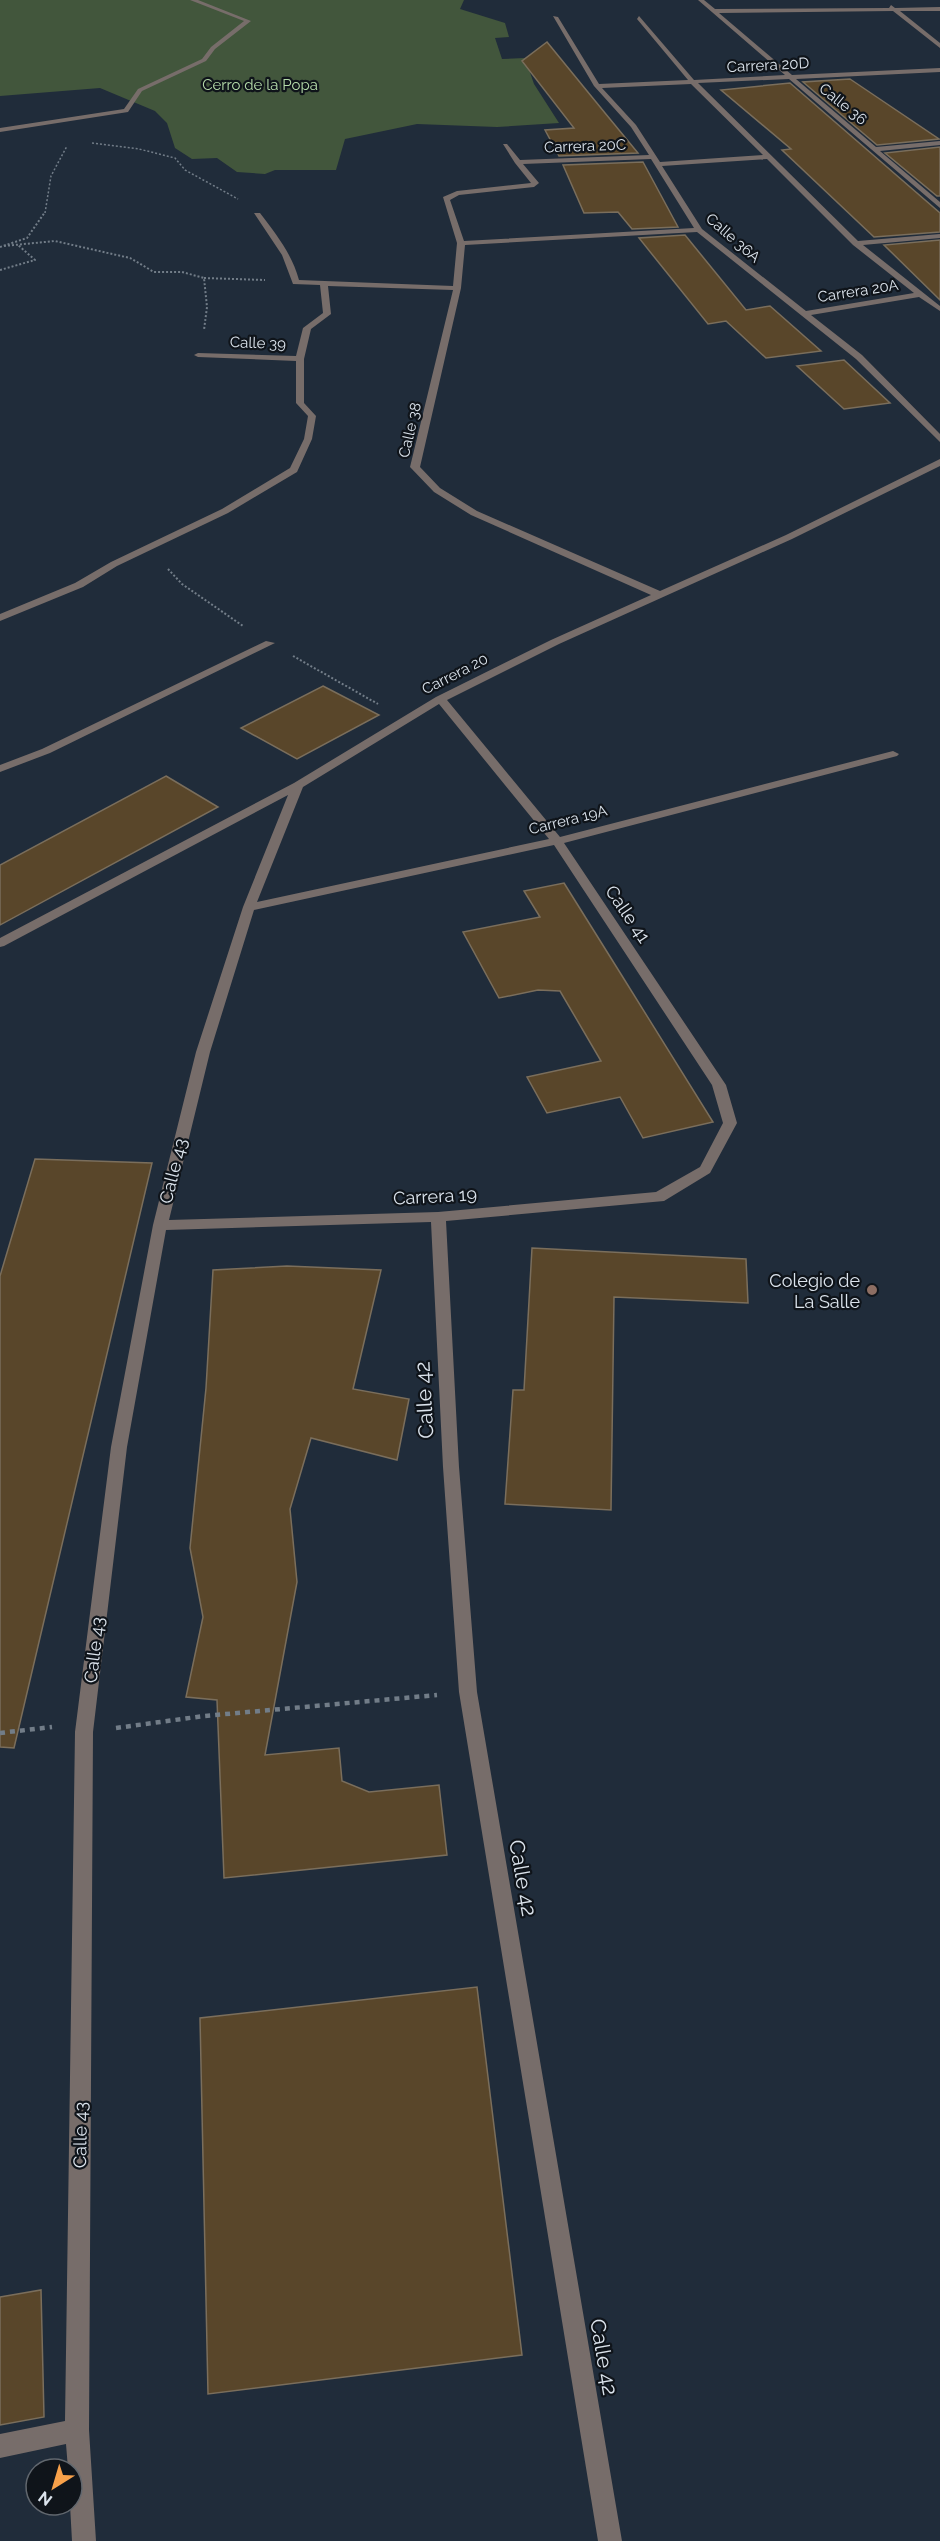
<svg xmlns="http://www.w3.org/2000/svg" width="940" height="2541" viewBox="0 0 940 2541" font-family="Raleway,sans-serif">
<rect width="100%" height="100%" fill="#202c3a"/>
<path fill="#42563c" d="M 0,0 L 464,0 L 460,9 L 505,23 L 509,37 L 495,38 L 502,59 L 525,58 L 534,84 L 559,123 L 497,127 L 417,124 L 345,139 L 336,170 L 275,170 L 265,174 L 237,172 L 217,158 L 192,159 L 175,148 L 167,123 L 155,111 L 100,88 L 0,96 Z"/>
<path fill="#59462a" stroke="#7a6e5c" stroke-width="1.5" d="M 547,42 L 605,113 L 638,153 L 559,156 L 545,130 L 574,128 L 522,61 Z
M 850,79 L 939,139 L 877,145 L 803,82 Z
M 790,83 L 940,213 L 940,232 L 874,237 L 782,150 L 791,149 L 721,90 Z
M 940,147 L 940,196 L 937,196 L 885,153 Z
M 643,162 L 678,227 L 632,229 L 618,212 L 584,213 L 563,165 Z
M 685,235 L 746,310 L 770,306 L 821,351 L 766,358 L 726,321 L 708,324 L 639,238 Z
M 940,240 L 940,300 L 884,245 Z
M 844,360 L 890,403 L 844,409 L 797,366 Z
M 323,686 L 379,715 L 297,759 L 241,728 Z
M 166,776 L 218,807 L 0,925 L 0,865 Z
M 564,883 L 624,979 L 713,1122 L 643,1138 L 620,1097 L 547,1113 L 527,1077 L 601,1061 L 560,991 L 538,990 L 499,998 L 463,932 L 540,917 L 524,891 Z
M 35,1159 L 152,1163 L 14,1748 L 0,1747 L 0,1276 Z
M 532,1248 L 746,1259 L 748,1303 L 614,1297 L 611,1510 L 505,1504 L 513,1390 L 524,1390 Z
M 287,1266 L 381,1270 L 353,1389 L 409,1399 L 397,1460 L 311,1438 L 290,1509 L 297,1582 L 265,1755 L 339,1748 L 342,1781 L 369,1792 L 439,1785 L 447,1855 L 224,1878 L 217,1700 L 186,1697 L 203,1617 L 190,1548 L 206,1388 L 213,1270 Z
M 477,1987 L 522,2355 L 208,2394 L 200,2018 Z
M 41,2290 L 44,2417 L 0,2425 L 0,2297 Z"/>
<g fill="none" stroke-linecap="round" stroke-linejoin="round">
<path stroke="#727d88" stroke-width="1.5" stroke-dasharray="2 2" stroke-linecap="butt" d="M 92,143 L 139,149 L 175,158 L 185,170 L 238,199
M 45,213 L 51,176 L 67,146"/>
<path stroke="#727d88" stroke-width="2" stroke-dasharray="2 2" stroke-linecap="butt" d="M 4,246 L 55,241 L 130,258 L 154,272 L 182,272 L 204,278 L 207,307 L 204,330
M 0,247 L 27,238 L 45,212
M 0,270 L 35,260 L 18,245
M 204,278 L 265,280
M 168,569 L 182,584 L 243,626
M 293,656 L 378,704"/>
<path stroke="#727d88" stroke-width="4.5" stroke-dasharray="5 5" stroke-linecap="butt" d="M 116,1728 L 204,1716 L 437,1695
M 0,1733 L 52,1727"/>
<path fill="#776d6a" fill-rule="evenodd" d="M 190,0 L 198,0 L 251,21 L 215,49 L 206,61 L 142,91 L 128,112 L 0,132 L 0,128 L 124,109 L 138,89 L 202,59 L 211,47 L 244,21 Z
M 698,0 L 704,0 L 715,9 L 889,8 L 891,5 L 895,8 L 940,7 L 940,11 L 900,11 L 940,43 L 940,48 L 893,11 L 719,13 L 792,75 L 940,68 L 940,72 L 796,79 L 876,147 L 940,141 L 940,145 L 880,151 L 940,202 L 940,208 L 789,79 L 698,83 L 858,241 L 940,234 L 940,238 L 863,245 L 940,306 L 940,311 L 919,297 L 811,315 L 862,355 L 940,434 L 940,442 L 856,359 L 697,232 L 465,245 L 461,288 L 420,467 L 440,488 L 477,511 L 660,591 L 786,535 L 940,459 L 940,466 L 792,539 L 559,644 L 447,700 L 560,837 L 893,751 L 899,754 L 897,756 L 564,843 L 726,1085 L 737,1123 L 710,1173 L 664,1201 L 446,1221 L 459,1467 L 477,1692 L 622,2541 L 598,2541 L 459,1692 L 443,1467 L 431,1222 L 166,1230 L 127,1447 L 93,1732 L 89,2430 L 96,2541 L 72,2541 L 70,2505 L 72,2505 L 72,2469 L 68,2469 L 66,2444 L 0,2458 L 0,2434 L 65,2421 L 75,1732 L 111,1447 L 153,1225 L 196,1052 L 243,907 L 288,795 L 4,946 L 0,947 L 0,938 L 294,783 L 436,697 L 551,640 L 651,595 L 471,515 L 434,492 L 410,467 L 453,290 L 328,286 L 331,314 L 311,329 L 304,359 L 304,403 L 316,416 L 312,439 L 297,472 L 228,513 L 117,566 L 83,587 L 0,621 L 0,614 L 75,583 L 111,562 L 222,509 L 290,468 L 304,439 L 308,416 L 296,403 L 296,361 L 198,357 L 194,355 L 198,353 L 296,356 L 303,328 L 323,313 L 320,285 L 293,284 L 282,255 L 254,213 L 260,213 C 276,234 292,254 299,280 L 453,286 L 457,243 L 443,197 L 457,191 L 531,183 L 515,163 L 503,144 L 507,144 L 520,160 L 649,155 L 631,127 L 594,86 L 553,16 L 558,17 L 599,84 L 688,80 L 637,19 L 639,16 L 694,80 L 785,75 ZM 691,84 L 763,155 L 660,162 L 636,125 L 602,88 ZM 651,159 L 694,228 L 464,241 L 450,200 L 459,195 L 534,187 L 539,183 L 523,164 ZM 767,159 L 853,245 L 914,293 L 806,311 L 702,229 L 662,166 ZM 439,704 L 549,839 L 257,902 L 303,787 ZM 554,845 L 712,1085 L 723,1123 L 700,1167 L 656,1192 L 438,1212 L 169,1220 L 210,1052 L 254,910 Z
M 266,641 L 275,643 L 50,753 L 0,772 L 0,765 L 42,749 Z"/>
</g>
<circle fill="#8d6e63" stroke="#0f141a" stroke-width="2" cx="872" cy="1290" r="6"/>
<g text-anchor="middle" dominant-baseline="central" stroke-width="4.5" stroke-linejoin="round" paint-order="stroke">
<g font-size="15" fill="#dce4ed" stroke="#0f141a">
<text transform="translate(768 65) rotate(-3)">Carrera 20D</text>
<text transform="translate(843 104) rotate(39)">Calle 36</text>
<text transform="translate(585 146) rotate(-2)">Carrera 20C</text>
<text transform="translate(733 238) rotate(41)">Calle 36A</text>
<text transform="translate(858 291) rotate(-9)">Carrera 20A</text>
<text transform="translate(258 343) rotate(2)">Calle 39</text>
<text transform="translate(410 430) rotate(-77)">Calle 38</text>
<text transform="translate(455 674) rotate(-27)">Carrera 20</text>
<text transform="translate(568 820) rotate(-14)">Carrera 19A</text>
</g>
<g font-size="15" fill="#b6dcaa" stroke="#0f141a">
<text x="260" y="85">Cerro de la Popa</text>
</g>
<g font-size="18" fill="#dce4ed" stroke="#0f141a">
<text transform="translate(628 914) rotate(56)">Calle 41</text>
<text transform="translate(173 1171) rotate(-76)">Calle 43</text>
<text transform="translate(435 1196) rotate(-3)">Carrera 19</text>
<text transform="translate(94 1650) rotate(-83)">Calle 43</text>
<text transform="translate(80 2135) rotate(-89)">Calle 43</text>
</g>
<g font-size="18" fill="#dce4ed" stroke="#0f141a" text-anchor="end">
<text x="860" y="1280">Colegio de<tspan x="860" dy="21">La Salle</tspan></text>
</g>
<g font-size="21" fill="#dce4ed" stroke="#0f141a">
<text transform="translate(424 1400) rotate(-93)">Calle 42</text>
<text transform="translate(523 1878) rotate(80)">Calle 42</text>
<text transform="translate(604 2357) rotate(80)">Calle 42</text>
</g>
</g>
<g transform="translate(54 2487) rotate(217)"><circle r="28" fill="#0f141a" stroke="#61676e" stroke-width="1.5"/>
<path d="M0-4.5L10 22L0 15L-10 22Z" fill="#f8a14a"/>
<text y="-9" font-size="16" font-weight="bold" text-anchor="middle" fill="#dce4ed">N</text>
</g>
</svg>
